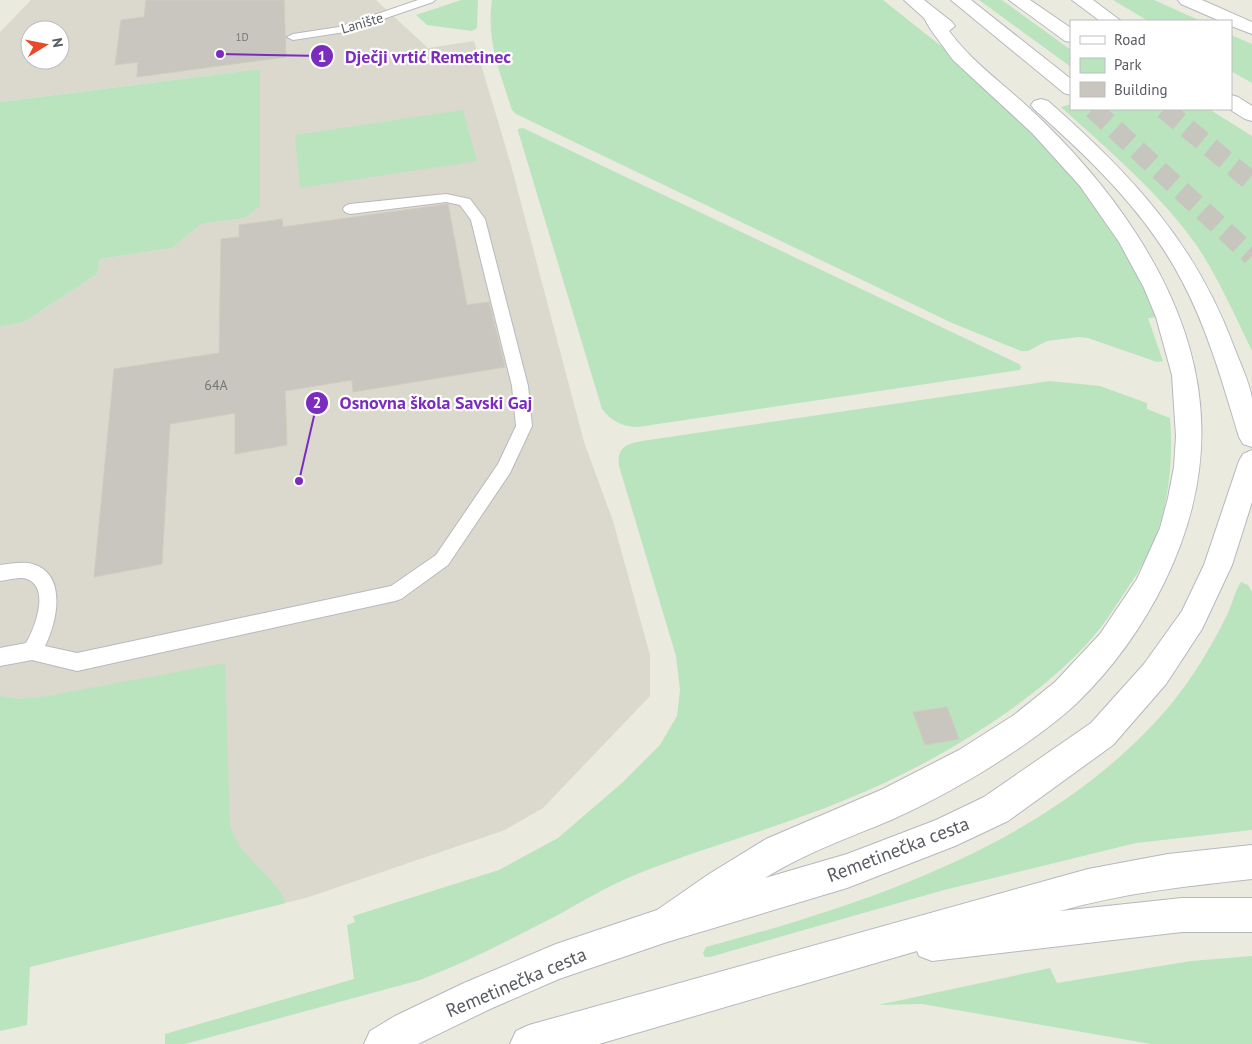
<svg xmlns="http://www.w3.org/2000/svg" width="1252" height="1044" viewBox="0 0 1252 1044" font-family="'PT Sans',sans-serif">
<rect width="100%" height="100%" fill="#ebeadf"/>
<path fill="#dbd9cd" fill-rule="evenodd" d="M 31,0 L 376,0 L 428,48 L 474,41 L 511,165 L 584,442 L 613,521 L 650,655 L 650,696 L 543,808 L 505,830 L 309,897 L 32,966 L 0,963 L 0,327 L 24,322 L 97,274 L 100,259 L 172,248 L 201,224 L 244,218 L 260,69 L 0,102 L 0,32 ZM 30,30 L 60,30 L 60,60 L 30,60 Z"/>
<path fill="#bae4be" d="M 461,0 L 478,0 L 477,28 L 472,31 L 427,25 L 416,15 Z
M 492,0 L 883,0 L 941,46 L 1007,104 L 1056,154 L 1106,219 L 1159,317 L 1148,318 L 1163,361 L 1157,362 L 1088,338 L 1079,337 L 1047,341 L 1028,351 L 1021,351 L 952,323 L 516,114 L 512,110 C 500,72 486,41 492,0 Z
M 979,0 L 1002,0 L 1071,50 L 1071,67 Z
M 1113,0 L 1154,0 L 1201,21 L 1148,21 Z
M 1231,35 L 1252,44 L 1252,83 L 1231,71 Z
M 260,69 L 260,206 L 244,218 L 201,224 L 172,248 L 100,259 L 97,274 L 24,322 L 0,327 L 0,102 Z
M 1071,104 L 1071,109 L 1209,109 L 1252,136 L 1252,351 C 1235,316 1219,279 1197,246 C 1160,193 1109,151 1061,107 Z
M 463,110 L 477,161 L 300,188 L 295,135 Z
M 523,128 L 1019,364 L 1021,367 L 1020,370 L 638,427 C 623,427 611,421 602,409 L 518,131 L 518,129 Z
M 1050,381 L 1100,386 L 1147,403 L 1147,409 L 1170,418 C 1173,454 1170,492 1159,527 C 1151,553 1136,576 1121,598 C 1110,615 1099,631 1085,646 C 1022,712 929,766 845,800 C 777,828 705,847 637,874 C 608,886 583,901 556,916 C 511,939 467,962 420,980 L 185,1044 L 165,1044 L 165,1034 L 354,979 L 347,925 L 355,922 L 353,916 L 499,870 L 558,838 L 623,782 L 660,745 L 677,716 L 680,690 L 676,656 L 619,466 C 617,448 625,444 642,441 Z
M 1241,582 L 1248,585 L 1252,592 L 1252,830 L 1136,843 L 944,890 L 710,957 L 705,957 L 703,953 L 706,947 C 874,902 1057,841 1172,703 C 1193,677 1211,647 1226,617 C 1232,606 1234,592 1241,582 Z
M 225,663 L 230,826 C 242,861 272,872 286,903 L 30,967 L 27,1025 L 0,1031 L 0,696 L 17,699 L 41,697 Z
M 1252,956 L 1252,1044 L 1151,1044 L 922,1004 L 878,1005 L 1050,968 L 1057,983 L 1191,961 Z"/>
<path fill="#c8c6be" stroke="#d0ccbd" d="M 146,0 L 284,0 L 286,57 L 137,77 L 138,62 L 115,65 L 121,20 L 144,17 Z
M 448,204 L 467,305 L 489,302 L 505,367 L 353,392 L 352,380 L 285,391 L 287,445 L 235,454 L 235,413 L 170,424 L 162,564 L 94,577 L 114,369 L 219,353 L 221,239 L 239,237 L 239,225 L 282,219 L 283,227 Z
M 947,707 L 959,739 L 925,745 L 913,712 Z"/>
<g fill="none" stroke-linecap="round" stroke-linejoin="round">
<path stroke="#c6c6bf" stroke-width="20" stroke-dasharray="20 10" stroke-linecap="butt" d="M 1093,109 L 1252,256
M 1164,109 L 1252,182"/>
<defs>
<path id="lane" d="M 418,0 L 435,0 L 433,2 L 345,32 L 293,40 L 287,37 L 293,34 L 339,27 Z
M 446,194 L 470,199 L 485,219 L 528,386 L 532,426 L 510,473 L 448,565 L 401,599 L 395,601 L 77,671 L 32,660 L 0,666 L 0,648 L 26,643 C 34,630 51,588 27,579 C 20,576 8,580 0,581 L 0,565 C 9,564 19,562 28,563 C 68,570 58,620 45,646 L 77,653 L 391,586 L 436,555 L 498,464 L 516,426 L 512,386 L 471,220 L 460,205 L 446,202 L 350,214 L 345,212 L 343,209 L 345,206 L 350,204 Z"/>
<path id="secondary" d="M 904,0 L 924,0 L 952,22 L 955,26 L 949,31 C 971,61 1001,82 1028,107 C 1069,145 1107,188 1137,235 C 1209,347 1224,459 1165,581 C 1143,626 1113,668 1077,703 C 1049,729 1016,751 984,771 C 954,789 923,806 891,820 C 848,838 805,853 765,878 L 847,854 L 936,820 L 984,797 L 1091,723 L 1144,664 L 1182,611 L 1204,565 L 1239,461 L 1243,454 L 1252,450 L 1252,502 L 1232,565 L 1202,629 L 1166,684 L 1113,745 L 1008,821 L 955,846 L 847,888 L 667,942 L 559,979 L 490,1009 L 418,1044 L 364,1044 L 370,1031 L 395,1016 L 464,983 L 556,944 L 657,910 L 709,874 L 766,839 L 883,789 L 959,750 L 1014,715 L 1055,682 L 1100,634 L 1137,579 L 1160,528 L 1168,498 L 1174,467 L 1176,436 L 1172,375 L 1156,317 L 1144,288 L 1119,242 L 1080,186 L 1032,133 L 953,60 L 931,30 L 924,18 Z
M 951,0 L 971,0 L 1071,79 L 1071,95 L 1064,93 Z
M 1009,0 L 1030,0 L 1071,28 L 1071,42 L 1065,41 Z
M 1072,0 L 1093,0 L 1121,21 L 1100,21 Z
M 1178,0 L 1202,0 L 1252,22 L 1252,34 L 1231,26 L 1231,21 L 1220,21 L 1181,4 Z
M 1231,95 L 1238,97 L 1252,106 L 1252,121 L 1245,119 L 1229,109 Z
M 1041,99 L 1048,101 C 1131,174 1195,242 1234,347 C 1240,363 1249,381 1252,398 C 1252,413 1252,431 1252,447 L 1243,444 L 1239,437 C 1223,384 1208,330 1182,281 C 1147,213 1090,159 1034,109 L 1031,105 L 1034,101 Z
M 1252,845 L 1252,879 C 1187,886 1123,893 1060,911 L 1182,898 L 1252,898 L 1252,932 L 1182,932 L 932,961 L 919,956 L 917,951 L 599,1044 L 510,1044 L 516,1031 L 529,1025 L 1088,869 L 1168,854 Z"/>
</defs>
<use href="#lane" stroke="#b7b9be" stroke-width="2"/>
<use href="#secondary" stroke="#b5b8be" stroke-width="2"/>
<use href="#lane" fill="#fff" fill-rule="evenodd"/>
<use href="#secondary" fill="#fff" fill-rule="evenodd"/>
</g>
<g text-anchor="middle" dominant-baseline="central" stroke-width="4.5" stroke-linejoin="round" paint-order="stroke">
<g font-size="11" fill="#747678">
<text x="242" y="37">1D</text>
</g>
<g font-size="14" fill="#585b60" stroke="#fff">
<text transform="translate(362 23) rotate(-16)">Lanište</text>
</g>
<g font-size="14" fill="#747678">
<text x="216" y="385">64A</text>
</g>
<g font-size="19" fill="#585b60" stroke="#fff">
<text transform="translate(898 849) rotate(-21)">Remetinečka cesta</text>
<text transform="translate(516 982) rotate(-23)">Remetinečka cesta</text>
</g>
</g>
<path fill="none" stroke="#7b2cbf" stroke-width="2" d="M220 54L322 56M299 481L317 403"/>
<g fill="#7b2cbf" stroke="#fff" stroke-width="2">
<circle cx="220" cy="54" r="5"/>
<circle cx="299" cy="481" r="5"/>
<circle cx="322" cy="56" r="12"/>
<circle cx="317" cy="403" r="12"/>
</g>
<g font-size="15" text-anchor="middle" font-weight="bold" fill="#fff">
<text x="322" y="62">1</text>
<text x="317" y="408">2</text>
</g>
<g font-size="18" text-anchor="middle" font-weight="bold" fill="#7b2cbf" stroke="#fff" stroke-width="4.5" stroke-linejoin="round" paint-order="stroke">
<text x="428" y="63">Dječji vrtić Remetinec</text>
<text x="436" y="409">Osnovna škola Savski Gaj</text>
</g>
<rect x="1070" y="20" width="162" height="90" fill="#ffffff" stroke="#bcbdbf"/>
<rect x="1080" y="36" width="25" height="8" fill="#ffffff" stroke="#bcbdbf"/>
<text x="1114" y="45" font-size="15" fill="#585b60">Road</text>
<rect x="1080" y="58" width="25" height="15" fill="#bae4be" stroke="#bcbdbf"/>
<text x="1114" y="70" font-size="15" fill="#585b60">Park</text>
<rect x="1080" y="82" width="25" height="15" fill="#c8c6be" stroke="#bcbdbf"/>
<text x="1114" y="95" font-size="15" fill="#585b60">Building</text>
<g transform="translate(45 45) rotate(80)"><circle r="24" fill="#ffffff" stroke="#bcbdbf"/>
<path d="M0-4L9 19L0 12L-9 19Z" fill="#e84928"/>
<text y="-8" font-size="14" font-weight="bold" text-anchor="middle" fill="#585b60">N</text>
</g>
</svg>
